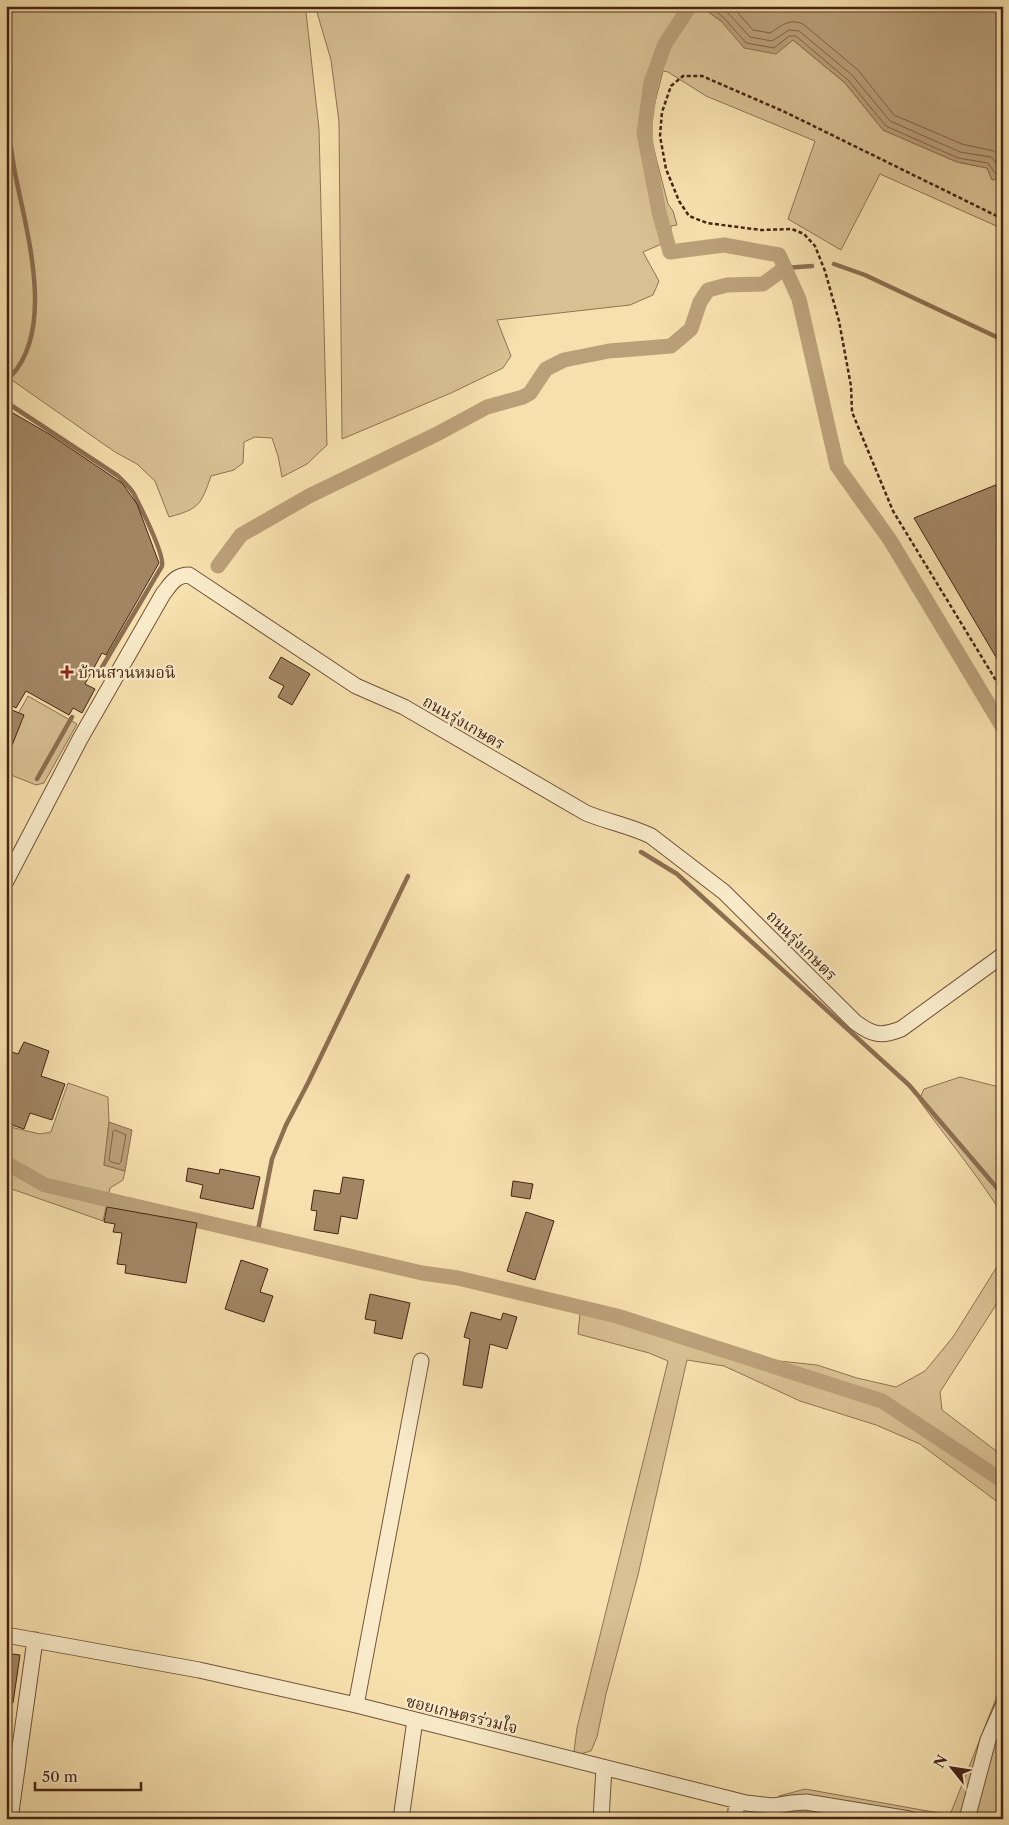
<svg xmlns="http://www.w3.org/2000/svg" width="1009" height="1825" viewBox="0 0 1009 1825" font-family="'Libre Caslon Text','Noto Serif Thai',serif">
<rect width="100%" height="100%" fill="#f6e0ad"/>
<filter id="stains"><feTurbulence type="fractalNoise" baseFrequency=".004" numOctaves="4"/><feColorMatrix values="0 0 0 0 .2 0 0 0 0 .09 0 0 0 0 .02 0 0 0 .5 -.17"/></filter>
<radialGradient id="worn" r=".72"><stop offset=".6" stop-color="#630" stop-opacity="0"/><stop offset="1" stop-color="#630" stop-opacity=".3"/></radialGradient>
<path fill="#d8c093" stroke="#8f7254" d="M 6,6 L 555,6 L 567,10 L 573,6 L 700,6 L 721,21 L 793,40 L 845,83 L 883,130 L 957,162 L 987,168 L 992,180 L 1003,177 L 1003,229 L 880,174 L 841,250 L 788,219 L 815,141 L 706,96 L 668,72 L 663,71 L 652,114 L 652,142 L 668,204 L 673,211 L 677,225 L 671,226 L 671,240 L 643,252 L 659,281 L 653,295 L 630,305 L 497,320 L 511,356 L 503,368 L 451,393 L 342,439 L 339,122 L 331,60 L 316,9 L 306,12 L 319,129 L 327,445 L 307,464 L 282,477 L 278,456 L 272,438 L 255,437 L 244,442 L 243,463 L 234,470 L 211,476 C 201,505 199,509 169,517 L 155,481 L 137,464 L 115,452 L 6,376 Z
M 28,696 L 77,724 L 44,783 L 36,785 L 6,773 L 6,708 L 18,714 Z
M 960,1077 L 1003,1088 L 1003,1216 C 978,1175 947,1139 919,1100 L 924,1089 Z
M 68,1083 L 108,1097 L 109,1122 L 104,1165 L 125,1171 L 123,1180 L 110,1188 L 103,1221 L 6,1187 L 6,1126 L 40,1134 L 51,1132 Z
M 1003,1257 L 1003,1294 L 940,1392 L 942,1410 L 1003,1456 L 1003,1506 L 920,1444 L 876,1425 L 800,1401 L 724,1366 L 687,1360 L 638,1575 L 606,1694 L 597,1737 L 591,1751 L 580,1754 L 574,1751 L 577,1728 L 668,1361 L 649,1353 L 578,1334 L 580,1313 L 760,1359 L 817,1365 L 857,1378 L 896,1387 L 925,1371 L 953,1337 Z
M 1003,1681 L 1003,1812 L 1001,1819 L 777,1819 L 779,1796 L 805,1789 L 950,1815 Z"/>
<path fill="#baa079" stroke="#8c6e51" d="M 700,6 L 1003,6 L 1003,177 L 992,180 L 987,168 L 957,162 L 883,130 L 845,83 L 793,40 L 776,54 L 744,48 L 721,21 Z
M 109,1122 L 132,1130 L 125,1171 L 104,1165 Z"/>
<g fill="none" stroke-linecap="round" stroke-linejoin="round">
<path stroke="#806246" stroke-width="1" d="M 709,6 L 724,18 L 746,43 L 774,48 L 789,36 L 796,36 L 848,80 L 886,126 L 958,158 L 988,163 L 995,173 L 1003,173
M 719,6 L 729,14 L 750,37 L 772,41 L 789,30 L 799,31 L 852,75 L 890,121 L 960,152 L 991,157 L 999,166 L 1003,167
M 732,6 L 753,30 L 770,33 C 781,26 789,18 803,24 L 858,70 L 894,115 L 962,144 L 994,151 L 1003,158
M 115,1130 L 126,1135 L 121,1162 L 119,1164 L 111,1162 L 109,1160 L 113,1132 Z"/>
<path stroke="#8c6e51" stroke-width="4.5" d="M 6,108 C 9,130 11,152 15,173 C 26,230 56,328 11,376
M 834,264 L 865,275 L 1003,340
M 785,268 L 812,266
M 6,402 L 118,476 C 124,482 130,487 134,494 C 140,506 165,555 162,566 L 98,674
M 37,779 L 72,717
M 641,852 L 677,874 L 909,1085 L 1003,1195
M 257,1235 L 272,1159 L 286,1125 L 308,1083 L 408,876"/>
<path stroke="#baa079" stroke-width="15" d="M 690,6 L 665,44 L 651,82 L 644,133 L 659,212 L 670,252 L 724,245 L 779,255 L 799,299 L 837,466 L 890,540 L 1003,728
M 218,566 L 241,535 L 309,496 L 437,434 L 487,407 L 523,397 L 530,393 L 546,369 L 564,360 L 609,351 L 671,346 L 691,329 L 700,302 L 708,290 L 727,285 L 763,284 L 785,268
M 6,1163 L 45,1185 L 422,1273 L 458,1278 L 617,1316 L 882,1401 L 1003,1481"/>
</g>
<path fill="#a28664" stroke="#462414" d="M 6,409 L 49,434 L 122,483 L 137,504 L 159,563 L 106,655 L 102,653 L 85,684 L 95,689 L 82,713 L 73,708 L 69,715 L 26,691 L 16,708 L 6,703 Z
M 1003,482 L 1003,669 L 914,518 Z
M 281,657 L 310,674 L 292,705 L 278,697 L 284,686 L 269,678 Z
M 12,710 L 24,715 L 7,758 L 6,722 Z
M 24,1042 L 49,1051 L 41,1076 L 65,1084 L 52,1120 L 30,1113 L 24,1129 L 6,1123 L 6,1050 L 18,1054 Z
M 188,1168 L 219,1174 L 220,1169 L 260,1177 L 253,1209 L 200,1198 L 203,1185 L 186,1181 Z
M 343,1177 L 364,1180 L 357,1219 L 341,1216 L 338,1234 L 314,1230 L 317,1211 L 311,1210 L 314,1190 L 340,1194 Z
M 513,1181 L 533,1184 L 530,1199 L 511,1196 Z
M 107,1207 L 197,1223 L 186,1283 L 125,1273 L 126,1265 L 117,1264 L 122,1233 L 113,1232 L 115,1224 L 104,1222 Z
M 526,1212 L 554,1221 L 535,1280 L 507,1271 Z
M 241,1260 L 268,1269 L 260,1292 L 273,1296 L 264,1322 L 225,1309 Z
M 370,1294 L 410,1303 L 402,1339 L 374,1333 L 376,1321 L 365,1319 Z
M 471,1312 L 501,1320 L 503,1313 L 517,1317 L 507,1349 L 490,1344 L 482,1388 L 463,1385 L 470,1339 L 464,1337 Z
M 6,1653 L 20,1655 L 13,1703 L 6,1702 Z"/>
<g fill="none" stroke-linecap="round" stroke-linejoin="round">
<defs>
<path id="minor" d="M 6,881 L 80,739 L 163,594 C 171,584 175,575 189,575 L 356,686 L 404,707 L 586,813 C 608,822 630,826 651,836 L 724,892 L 855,1022 C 872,1035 881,1037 901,1029 L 1003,955
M 6,1635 L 199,1670 L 356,1705 L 746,1803 L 774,1806 L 792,1803 L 806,1802 L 909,1819
M 356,1705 L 421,1361
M 10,1819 L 35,1640
M 401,1819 L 415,1720
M 601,1819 L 604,1768
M 735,1819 L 737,1801
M 967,1819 L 988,1740 L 1003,1706"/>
</defs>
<use href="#minor" stroke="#72533a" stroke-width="17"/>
<path stroke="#462414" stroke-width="2.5" stroke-dasharray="4 2.5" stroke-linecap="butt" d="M 1003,219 L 785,112 L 702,76 L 683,76 L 671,86 L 662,112 L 660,136 L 666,169 L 679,201 L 689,216 L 707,223 L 761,230 L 792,229 L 804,234 L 815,246 L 825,271 L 839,321 L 851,386 L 852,412 L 893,511 L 1003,692"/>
<use href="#minor" stroke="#f9ebca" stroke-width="15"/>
</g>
<path fill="#8f2418" stroke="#f9ebca" stroke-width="2" d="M64.5 664.5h5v5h5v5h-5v5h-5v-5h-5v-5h5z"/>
<g text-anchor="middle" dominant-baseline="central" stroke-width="4.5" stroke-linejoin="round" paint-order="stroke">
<g font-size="16" fill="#462414" stroke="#f9ebca" text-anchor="start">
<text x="78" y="672">บ้านสวนหมอนิ</text>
</g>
<g font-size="16" fill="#462414" stroke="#f9ebca">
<text transform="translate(464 722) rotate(30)">ถนนรุ่งเกษตร</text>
<text transform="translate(802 945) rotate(45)">ถนนรุ่งเกษตร</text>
<text transform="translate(462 1714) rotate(14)">ซอยเกษตรร่วมใจ</text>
</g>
</g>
<rect width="1009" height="1825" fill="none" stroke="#f6e0ad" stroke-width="25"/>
<rect x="8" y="8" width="994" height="1810" fill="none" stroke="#462414" stroke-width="2.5"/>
<rect x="12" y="12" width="984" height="1800" fill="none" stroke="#462414"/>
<g transform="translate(952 1768) rotate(300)" stroke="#f9ebca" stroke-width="4" paint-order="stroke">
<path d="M0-4L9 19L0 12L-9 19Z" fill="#462414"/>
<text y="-8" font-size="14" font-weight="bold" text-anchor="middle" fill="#462414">N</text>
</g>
<path d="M35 1782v8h106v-8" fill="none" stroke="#462414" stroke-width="2.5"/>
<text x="42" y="1782" font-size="15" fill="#462414" stroke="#f9ebca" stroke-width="4" paint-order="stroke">50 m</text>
<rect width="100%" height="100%" filter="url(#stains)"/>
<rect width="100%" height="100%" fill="url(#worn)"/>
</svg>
